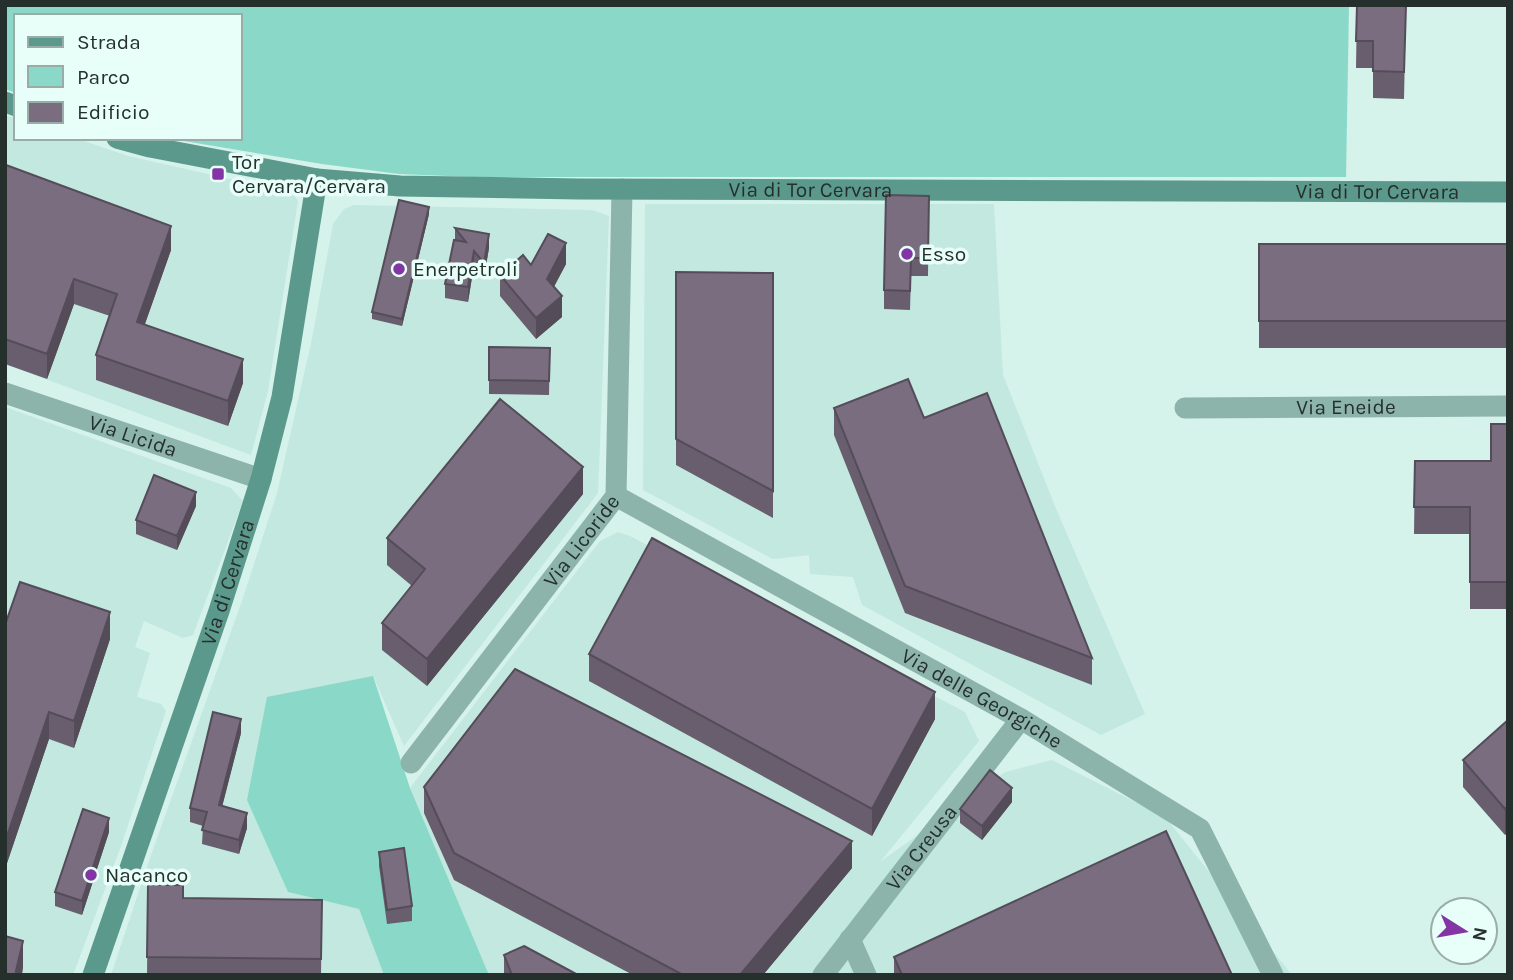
<svg xmlns="http://www.w3.org/2000/svg" width="1513" height="980" viewBox="0 0 1513 980" font-family="Karla,sans-serif">
<rect width="100%" height="100%" fill="#d5f2eb"/>
<path fill="#c2e8df" d="M 5,115 L 16,119 L 16,138 L 75,138 L 128,156 L 293,193 L 298,201 L 268,391 L 251,455 L 5,364 Z
M 645,204 L 994,204 L 1003,375 L 1057,511 L 1145,714 L 1101,735 L 862,605 L 853,577 L 810,574 L 809,555 L 773,559 L 643,490 Z
M 354,205 L 592,210 L 609,216 L 598,493 L 404,746 L 373,676 L 288,892 L 359,909 L 384,975 L 111,975 L 151,855 L 243,598 L 277,493 L 312,339 L 333,224 L 344,209 Z
M 5,407 L 231,488 L 243,501 L 193,635 L 183,638 L 144,621 L 135,647 L 150,653 L 137,697 L 161,704 L 166,711 L 121,846 L 73,975 L 5,975 Z
M 618,532 L 630,536 L 965,712 L 979,741 L 880,862 L 1005,772 L 1052,760 L 1165,817 L 1292,975 L 489,975 L 410,788 L 600,541 Z"/>
<path fill="#8ad8c8" d="M 5,5 L 1349,5 L 1346,177 L 472,177 L 399,174 L 322,164 L 166,138 L 240,138 L 240,16 L 16,16 L 16,93 L 5,89 Z
M 373,676 L 410,788 L 489,975 L 384,975 L 359,909 L 288,892 L 247,800 L 267,697 Z"/>
<g fill="none" stroke-linecap="round" stroke-linejoin="round">
<g stroke="#8db4ab" stroke-width="21">
<path id="s1" d="M 5,393 L 261,479"/>
<path id="s2" d="M 1185,408 L 1508,406"/>
<path id="s3" d="M 616,496 L 1021,719 L 1200,829 L 1273,975"/>
<path id="s4" d="M 411,763 L 616,496 L 622,189"/>
<path d="M 850,939 L 866,975"/>
<path id="s5" d="M 823,975 L 1021,719"/>
</g>
<g stroke="#5c998d" stroke-width="21">
<path d="M 5,102 L 16,106"/>
<path id="s6" d="M 117,138 L 150,147 L 317,179 L 400,186 L 579,189 L 1508,192"/>
<path id="s7" d="M 93,975 L 219,611 L 261,479 L 282,397 L 317,179"/>
</g>
</g>
<path fill="#685e6d" d="M 1357,5 L 1406,5 L 1404,99 L 1373,98 L 1373,68 L 1356,68 Z
M 6,165 L 171,250 L 145,324 L 243,383 L 228,426 L 96,380 L 96,355 L 110,316 L 74,304 L 47,379 L 5,364 Z
M 929,196 L 928,276 L 911,276 L 910,310 L 884,309 L 884,290 Z
M 429,214 L 402,326 L 372,319 L 372,312 Z
M 455,228 L 489,248 L 484,277 L 474,265 L 468,302 L 445,298 L 445,284 L 455,240 Z
M 1259,244 L 1508,244 L 1508,348 L 1259,348 Z
M 566,264 L 554,287 L 562,317 L 536,339 L 500,296 L 500,275 L 531,265 Z
M 676,272 L 773,273 L 773,518 L 676,465 Z
M 489,347 L 550,348 L 549,395 L 489,394 Z
M 834,408 L 924,418 L 1092,658 L 1092,685 L 905,613 L 834,435 Z
M 1508,424 L 1508,609 L 1470,609 L 1470,534 L 1414,534 L 1415,461 L 1491,461 Z
M 583,494 L 427,686 L 382,650 L 382,623 L 412,586 L 387,565 L 387,538 Z
M 196,506 L 177,550 L 136,534 L 136,520 Z
M 5,625 L 110,639 L 74,748 L 49,739 L 5,869 Z
M 589,654 L 935,719 L 872,836 L 589,681 Z
M 1508,720 L 1505,835 L 1463,787 L 1463,760 Z
M 241,733 L 222,806 L 247,828 L 239,854 L 202,844 L 203,826 L 190,822 L 190,808 Z
M 424,787 L 852,868 L 763,975 L 633,975 L 454,880 L 424,813 Z
M 1012,802 L 982,840 L 960,823 L 960,809 Z
M 109,832 L 82,915 L 55,906 L 55,892 Z
M 379,852 L 412,906 L 412,921 L 387,924 L 379,866 Z
M 148,885 L 183,898 L 322,900 L 321,975 L 147,975 Z
M 504,955 L 578,975 L 504,975 Z
M 894,957 L 1232,975 L 894,975 Z"/>
<path fill="#554c59" d="M 429,207 L 429,214 L 402,326 L 402,319 Z
M 171,226 L 171,250 L 137,346 L 137,322 Z
M 489,234 L 489,248 L 484,277 L 484,263 Z
M 566,243 L 566,264 L 547,299 L 547,279 Z
M 474,251 L 474,265 L 468,302 L 468,287 Z
M 74,279 L 74,304 L 47,379 L 47,354 Z
M 562,296 L 562,317 L 536,339 L 536,318 Z
M 243,359 L 243,383 L 228,426 L 228,401 Z
M 583,467 L 583,494 L 427,686 L 427,659 Z
M 196,492 L 196,506 L 177,550 L 177,536 Z
M 110,612 L 110,639 L 74,748 L 74,721 Z
M 935,692 L 935,719 L 872,836 L 872,809 Z
M 49,712 L 49,739 L 5,869 L 5,842 Z
M 241,719 L 241,733 L 219,819 L 219,805 Z
M 1012,788 L 1012,802 L 982,840 L 982,826 Z
M 1508,806 L 1508,833 L 1505,835 L 1505,809 Z
M 247,813 L 247,828 L 239,854 L 239,840 Z
M 109,818 L 109,832 L 82,915 L 82,901 Z
M 852,841 L 852,868 L 763,975 L 740,975 Z
M 23,941 L 23,968 L 22,975 L 15,975 Z"/>
<path fill="#796d7f" stroke="#554c59" stroke-width="2" d="M 1357,5 L 1406,5 L 1404,72 L 1373,71 L 1373,41 L 1356,41 Z
M 6,165 L 171,226 L 137,322 L 243,359 L 228,401 L 96,355 L 117,294 L 74,279 L 47,354 L 5,339 Z
M 886,195 L 929,196 L 928,258 L 911,258 L 910,291 L 884,290 Z
M 399,200 L 429,207 L 402,319 L 372,312 Z
M 455,228 L 489,234 L 484,263 L 474,251 L 468,287 L 445,284 L 454,240 L 466,242 Z
M 548,234 L 566,243 L 547,279 L 562,296 L 536,318 L 500,275 L 523,255 L 531,265 Z
M 1259,244 L 1508,244 L 1508,321 L 1259,321 Z
M 676,272 L 773,273 L 773,491 L 676,439 Z
M 489,347 L 550,348 L 549,381 L 489,380 Z
M 908,379 L 924,418 L 987,393 L 1092,658 L 905,586 L 834,408 Z
M 500,399 L 583,467 L 427,659 L 382,623 L 425,569 L 387,538 Z
M 1491,424 L 1508,424 L 1508,582 L 1470,582 L 1470,507 L 1414,507 L 1415,461 L 1491,461 Z
M 154,475 L 196,492 L 177,536 L 136,520 Z
M 652,538 L 935,692 L 872,809 L 589,654 Z
M 20,582 L 110,612 L 74,721 L 49,712 L 5,842 L 5,625 Z
M 515,669 L 852,841 L 740,975 L 683,975 L 454,853 L 424,787 Z
M 213,712 L 241,719 L 219,805 L 247,813 L 239,840 L 202,830 L 207,812 L 190,808 Z
M 1508,720 L 1508,806 L 1505,809 L 1463,760 Z
M 990,770 L 1012,788 L 982,826 L 960,809 Z
M 83,809 L 109,818 L 82,901 L 55,892 Z
M 1166,831 L 1232,975 L 902,975 L 894,957 Z
M 404,848 L 412,906 L 387,910 L 379,852 Z
M 148,885 L 183,885 L 183,898 L 322,900 L 321,959 L 147,957 Z
M 5,936 L 23,941 L 15,975 L 5,975 Z
M 524,946 L 578,975 L 512,975 L 504,955 Z"/>
<g fill="#8335a5" stroke="#e7fef9" stroke-width="2.5">
<rect x="211" y="167" width="14" height="14" rx="3.5"/>
<circle cx="907" cy="254" r="7"/>
<circle cx="399" cy="269" r="7"/>
<circle cx="91" cy="875" r="7"/>
</g>
<g text-anchor="middle" dominant-baseline="central" stroke-width="7" stroke-linejoin="round" paint-order="stroke">
<g font-size="21" fill="#25302d" stroke="#e7fef9" text-anchor="start">
<text x="232" y="162">Tor<tspan x="232" dy="24">Cervara/Cervara</tspan></text>
<text x="921" y="254">Esso</text>
<text x="413" y="269">Enerpetroli</text>
<text x="105" y="875">Nacanco</text>
</g>
<g font-size="21" fill="#25302d" stroke="#e7fef9">
<text stroke="none"><textPath href="#s6" startOffset="698">Via di Tor Cervara</textPath></text>
<text stroke="none"><textPath href="#s6" startOffset="1265">Via di Tor Cervara</textPath></text>
<text stroke="none"><textPath href="#s2" startOffset="161">Via Eneide</textPath></text>
<text stroke="none"><textPath href="#s1" startOffset="135">Via Licida</textPath></text>
<text stroke="none"><textPath href="#s4" startOffset="280">Via Licoride</textPath></text>
<text stroke="none"><textPath href="#s7" startOffset="415">Via di Cervara</textPath></text>
<text stroke="none"><textPath href="#s3" startOffset="418">Via delle Georgiche</textPath></text>
<text stroke="none"><textPath href="#s5" startOffset="161">Via Creusa</textPath></text>
</g>
</g>
<rect width="1513" height="980" fill="none" stroke="#25302d" stroke-width="14"/>
<rect x="14" y="14" width="228" height="126" fill="#e7fef9" stroke="#99aca7" stroke-width="2"/>
<rect x="28" y="37" width="35" height="10" fill="#5c998d" stroke="#99aca7" stroke-width="2"/>
<text x="77" y="49" font-size="21" fill="#25302d">Strada</text>
<rect x="28" y="66" width="35" height="21" fill="#8ad8c8" stroke="#99aca7" stroke-width="2"/>
<text x="77" y="84" font-size="21" fill="#25302d">Parco</text>
<rect x="28" y="102" width="35" height="21" fill="#796d7f" stroke="#99aca7" stroke-width="2"/>
<text x="77" y="119" font-size="21" fill="#25302d">Edificio</text>
<g transform="translate(1464 931) rotate(101)"><circle r="33" fill="#e7fef9" stroke="#99aca7" stroke-width="2"/>
<path d="M0-5L12 26L0 18L-12 26Z" fill="#8335a5"/>
<text y="-10" font-size="19" font-weight="bold" text-anchor="middle" fill="#25302d">N</text>
</g>
</svg>
